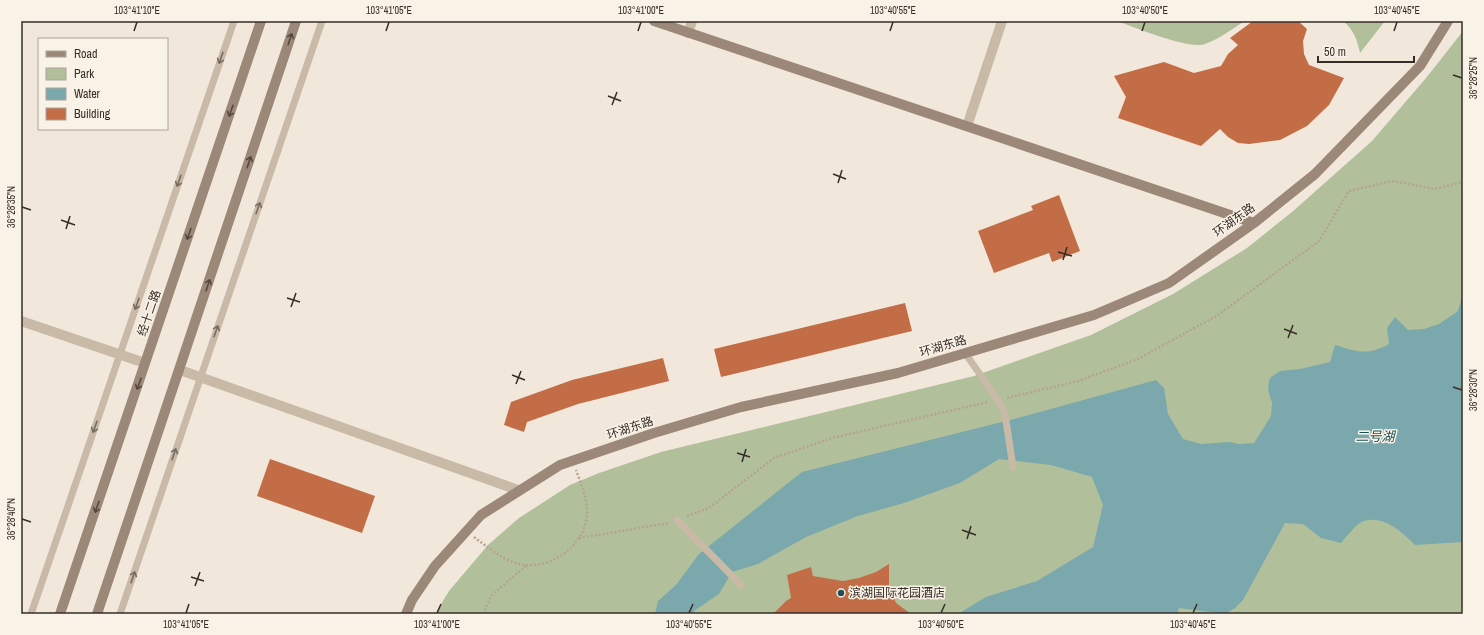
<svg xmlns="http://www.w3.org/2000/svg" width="1484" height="635" viewBox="0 0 1484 635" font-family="'Archivo Narrow','Noto Sans SC',sans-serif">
<rect width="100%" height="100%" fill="#f1e8db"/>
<path fill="#b1c09b" d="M 1117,21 L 1245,21 C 1232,29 1219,39 1205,44 C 1189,50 1134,27 1117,21 Z
M 1343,21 L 1385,21 L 1360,53 C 1357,40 1354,30 1343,21 Z
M 1463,31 L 1463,614 L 435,614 L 449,591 L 488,545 L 519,518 L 570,485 L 599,473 L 661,452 L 974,376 L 1091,335 L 1173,294 L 1247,248 L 1292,212 L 1372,141 L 1426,78 Z"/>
<path fill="#7ba8ad" d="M 1463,293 L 1463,542 L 1415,545 C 1402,532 1384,515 1364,521 C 1357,523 1346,537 1341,543 L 1321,538 L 1303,524 L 1285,523 L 1243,600 L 1235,608 L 1225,614 L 1179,608 L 1177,614 L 958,614 L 986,597 L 1037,581 L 1093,547 L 1103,505 L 1092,477 L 1051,465 L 999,459 L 960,483 L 904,503 L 858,516 L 806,537 L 758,564 L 732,572 L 719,594 L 694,611 L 695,614 L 655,614 L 658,601 L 676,585 L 699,554 L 802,472 L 1018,418 L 1156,380 L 1164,388 L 1168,414 L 1183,439 L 1201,444 L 1230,442 L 1239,444 L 1254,443 L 1271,416 L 1272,403 L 1268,390 L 1269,381 L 1271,377 L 1280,371 L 1300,369 L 1330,362 L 1335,345 C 1358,352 1367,356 1389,344 L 1387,328 L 1395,317 L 1408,330 L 1424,329 L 1439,324 L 1458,311 Z"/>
<path fill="#c36d47" d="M 1253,21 L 1298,21 L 1307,29 L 1303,41 L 1304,54 L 1309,65 L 1344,78 L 1329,105 L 1307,126 L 1280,140 L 1249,144 L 1238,143 L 1228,137 L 1220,129 L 1201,146 L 1118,118 L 1126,97 L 1114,76 L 1164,62 L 1194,73 L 1221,66 L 1228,54 L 1238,45 L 1230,38 Z
M 1059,195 L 1080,251 L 1052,262 L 1049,253 L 994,273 L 978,231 L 1033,210 L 1031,206 Z
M 905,303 L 912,331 L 721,377 L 714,349 Z
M 663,358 L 669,381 L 578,404 L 527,422 L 524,432 L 504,425 L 511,402 L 572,380 Z
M 270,459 L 375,496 L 362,533 L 257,496 Z
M 889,564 L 889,586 L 896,603 L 911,614 L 773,614 L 786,601 L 791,598 L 787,575 L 811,567 L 813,576 L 843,581 L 859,578 L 876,572 Z"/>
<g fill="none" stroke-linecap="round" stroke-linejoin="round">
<path stroke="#b5a392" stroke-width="2.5" stroke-dasharray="2 2" stroke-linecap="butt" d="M 1007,398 L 1078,381 L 1138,359 L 1218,315 L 1319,241 L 1349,191 L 1392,181 L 1434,189 L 1463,182
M 687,516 L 709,508 L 774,458 L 832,438 L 988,402
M 474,537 C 486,546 497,555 510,561 C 544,576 587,548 587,511 C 587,497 581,484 576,470
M 579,538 L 669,523
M 483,614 L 492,595 L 527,565"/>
<path stroke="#c9b9a7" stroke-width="7" d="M 965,353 L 998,400 L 1005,414 L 1013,467
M 677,520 L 741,585
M 31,614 L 234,21
M 120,614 L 322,21"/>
<path stroke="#c9b9a7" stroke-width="10" d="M 688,33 L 692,21
M 967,126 L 1002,21
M 21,321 L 145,363
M 180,370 L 518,490"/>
<path stroke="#9c8879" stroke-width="10" d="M 654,21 L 1254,223
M 60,614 L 261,21
M 97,614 L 296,21
M 406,614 L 412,600 L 435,566 L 481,515 L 560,465 L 654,433 L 741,407 L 898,373 L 1094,315 L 1169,283 L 1254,223 L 1315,174 L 1420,66 L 1448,21"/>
</g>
<defs><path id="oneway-shaft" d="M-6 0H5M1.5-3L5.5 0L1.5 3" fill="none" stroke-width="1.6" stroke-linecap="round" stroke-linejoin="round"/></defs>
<g stroke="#554840">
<use href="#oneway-shaft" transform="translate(290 39) rotate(-72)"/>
<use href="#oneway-shaft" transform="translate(231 111) rotate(109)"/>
<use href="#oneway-shaft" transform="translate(249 162) rotate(-72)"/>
<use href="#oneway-shaft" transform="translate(189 234) rotate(109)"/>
<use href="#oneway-shaft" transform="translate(208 285) rotate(-72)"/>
<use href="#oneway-shaft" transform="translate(139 384) rotate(109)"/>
<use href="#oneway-shaft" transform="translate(97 507) rotate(109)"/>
</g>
<g stroke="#786c61">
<use href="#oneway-shaft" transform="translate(221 58) rotate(109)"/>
<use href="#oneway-shaft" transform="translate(179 181) rotate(109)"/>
<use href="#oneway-shaft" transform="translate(258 208) rotate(-71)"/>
<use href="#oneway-shaft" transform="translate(137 304) rotate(109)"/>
<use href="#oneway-shaft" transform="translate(216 331) rotate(-71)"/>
<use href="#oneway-shaft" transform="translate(95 427) rotate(109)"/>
<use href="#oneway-shaft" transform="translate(174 454) rotate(-71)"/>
<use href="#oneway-shaft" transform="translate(133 577) rotate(-71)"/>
</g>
<path fill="none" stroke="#362d28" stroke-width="1.5" d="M 134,31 L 137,22M 386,31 L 389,22M 638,31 L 641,22M 890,31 L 893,22M 1142,31 L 1145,22M 1394,31 L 1397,22M 1453,75 L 1462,78M 608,96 L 621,101M 612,105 L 617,92M 833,174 L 846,179M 838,183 L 842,170M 22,207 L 31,210M 61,220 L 75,225M 66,229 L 70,216M 1058,252 L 1072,256M 1063,260 L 1067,247M 287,298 L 300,302M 291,307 L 296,293M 1284,329 L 1297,334M 1288,338 L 1293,325M 512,375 L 525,380M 516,384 L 521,371M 1453,387 L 1462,390M 737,453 L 750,457M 742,462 L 746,449M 22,519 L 31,522M 962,530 L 976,535M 967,539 L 971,526M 191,577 L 204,581M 195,586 L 200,572M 186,613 L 189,604M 437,613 L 441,604M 689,613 L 693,604M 941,613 L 945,604M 1193,613 L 1197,604"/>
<circle fill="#1e4f56" stroke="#f9f2e7" stroke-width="1.5" cx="841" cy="593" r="4"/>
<g text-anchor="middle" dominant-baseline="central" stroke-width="3" stroke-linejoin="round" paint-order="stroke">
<g font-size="12" fill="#362d28" stroke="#f9f2e7">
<text transform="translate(1234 220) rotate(-36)">环湖东路</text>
<text transform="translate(149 313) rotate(-71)">经十二路</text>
<text transform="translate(943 346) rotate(-16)">环湖东路</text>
<text transform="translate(630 428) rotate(-18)">环湖东路</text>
</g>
<g font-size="12" fill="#362d28" stroke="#f9f2e7" text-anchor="start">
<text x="849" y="593">滨湖国际花园酒店</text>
</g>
<g font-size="13" font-style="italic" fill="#1e4f56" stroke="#f9f2e7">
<text x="1375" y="436">二号湖</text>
</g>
</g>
<rect width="1484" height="635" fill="none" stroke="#f9f2e7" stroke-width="44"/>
<rect x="38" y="38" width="130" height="92" fill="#f9f2e7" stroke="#aba39b"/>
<rect x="46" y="51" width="20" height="6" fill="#9c8879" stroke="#aba39b"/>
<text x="74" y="58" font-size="12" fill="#362d28">Road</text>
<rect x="46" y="68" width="20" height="12" fill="#b1c09b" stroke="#aba39b"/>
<text x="74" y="78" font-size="12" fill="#362d28">Park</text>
<rect x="46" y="88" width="20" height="12" fill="#7ba8ad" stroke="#aba39b"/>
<text x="74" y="98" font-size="12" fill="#362d28">Water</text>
<rect x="46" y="108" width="20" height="12" fill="#c36d47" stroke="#aba39b"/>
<text x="74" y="118" font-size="12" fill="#362d28">Building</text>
<path d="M1318 56v6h96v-6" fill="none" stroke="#362d28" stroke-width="2"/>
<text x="1324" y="56" font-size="12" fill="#362d28" stroke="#f9f2e7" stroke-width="3" paint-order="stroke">50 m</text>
<rect x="22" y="22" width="1440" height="591" fill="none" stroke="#362d28" stroke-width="1.5"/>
<g font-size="10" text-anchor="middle" fill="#362d28">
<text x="137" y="14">103°41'10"E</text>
<text x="389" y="14">103°41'05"E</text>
<text x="641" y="14">103°41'00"E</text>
<text x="893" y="14">103°40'55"E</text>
<text x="1145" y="14">103°40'50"E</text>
<text x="1397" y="14">103°40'45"E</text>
<text transform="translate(1473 78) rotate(-90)" y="4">36°28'25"N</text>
<text transform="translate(11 207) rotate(-90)" y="4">36°28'35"N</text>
<text transform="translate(1473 390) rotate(-90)" y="4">36°28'30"N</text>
<text transform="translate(11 519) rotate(-90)" y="4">36°28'40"N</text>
<text x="186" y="628">103°41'05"E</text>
<text x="437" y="628">103°41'00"E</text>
<text x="689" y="628">103°40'55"E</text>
<text x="941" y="628">103°40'50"E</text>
<text x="1193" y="628">103°40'45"E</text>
</g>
</svg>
